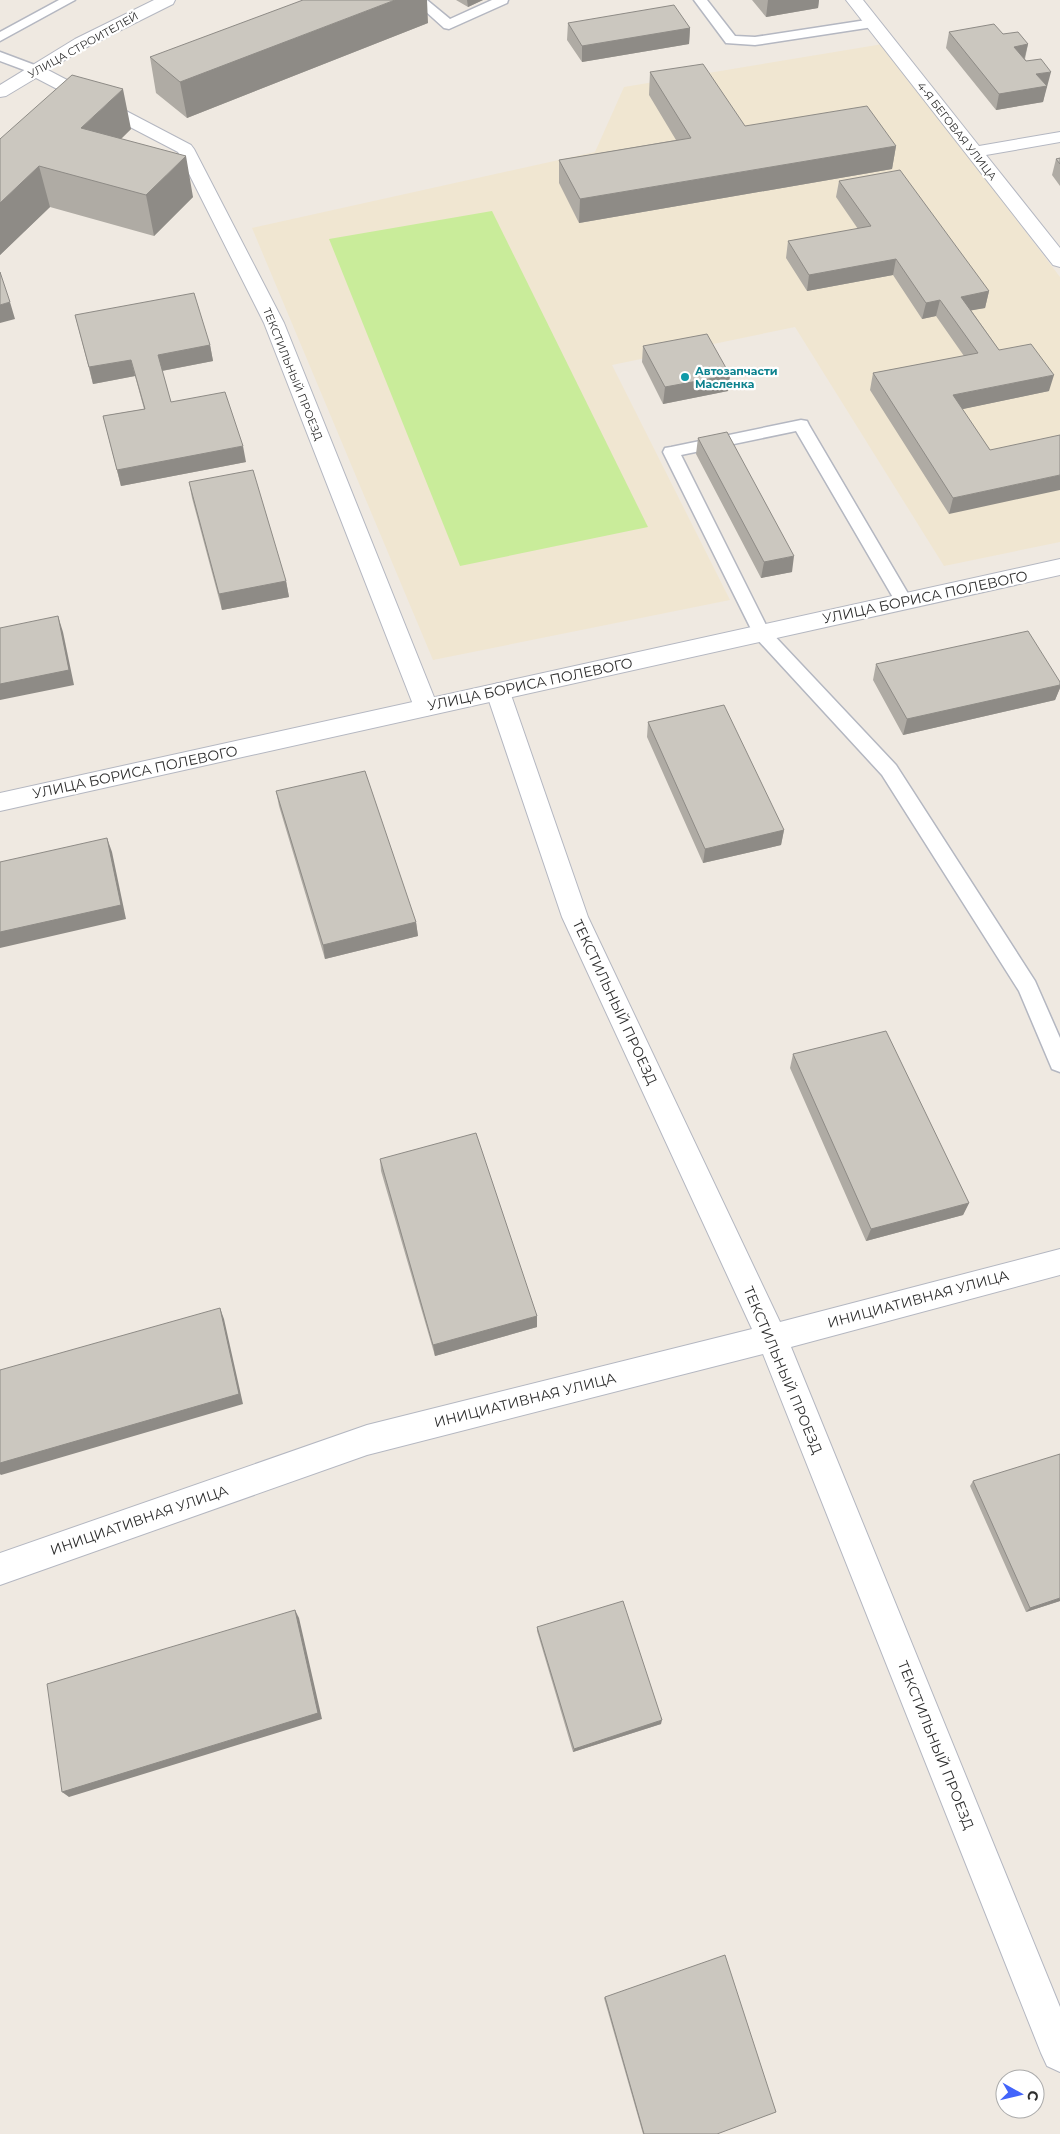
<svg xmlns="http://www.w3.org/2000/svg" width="1060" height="2134" viewBox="0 0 1060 2134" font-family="Montserrat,sans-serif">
<rect width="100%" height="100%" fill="#efe9e1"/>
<path fill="#f0e6d1" d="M 883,44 L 1060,277 L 1060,542 L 944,566 L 795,327 L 612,365 L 730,600 L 433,660 L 252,228 L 595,152 L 624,87 Z"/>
<path fill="#c9ec9a" d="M 492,211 L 648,527 L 460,566 L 329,239 Z"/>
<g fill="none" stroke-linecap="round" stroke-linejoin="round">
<defs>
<path id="service" d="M 59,0 L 75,0 L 0,41 L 0,32 Z
M 413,0 L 427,0 L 450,19 L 492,0 L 508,0 L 507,3 L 449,29 L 444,28 Z
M 694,0 L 707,0 L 735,36 L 755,37 L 873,19 L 880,23 L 873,27 L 755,45 L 726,43 Z
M 0,52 L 40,67 L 42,70 L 35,74 L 0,61 Z
M 801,420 L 807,421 L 809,425 L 913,602 L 910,606 L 904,608 L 898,606 L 796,431 L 681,455 L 768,629 L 896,765 L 1035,981 L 1060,1038 L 1060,1072 L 1052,1069 L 1019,991 L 882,775 L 755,637 L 663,452 L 665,448 L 671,447 Z"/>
<path id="minor" d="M 154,0 L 175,0 L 173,4 L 87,47 L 48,70 L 191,145 L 194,149 L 284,323 L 438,707 L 434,713 L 426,716 L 418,713 L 414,707 L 264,323 L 178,152 L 36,78 L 6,96 L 0,97 L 0,85 L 75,39 Z
M 846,0 L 863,0 L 979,146 L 1060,132 L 1060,142 L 986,155 L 1060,248 L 1060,267 L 1053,265 Z
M 498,683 L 506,686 L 510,692 L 588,917 L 780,1322 L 1060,1249 L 1060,1275 L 791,1347 L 1060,2007 L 1060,2072 L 1047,2066 L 1041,2053 L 763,1354 L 367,1455 L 0,1585 L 0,1553 L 367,1425 L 752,1329 L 562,917 L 486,692 L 490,686 Z"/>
<path id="secondary" d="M 1060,559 L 1060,575 L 0,811 L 0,793 Z"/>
</defs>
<use href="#service" stroke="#b4b7c1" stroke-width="3"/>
<use href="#minor" stroke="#b4b7c1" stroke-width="2"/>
<use href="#secondary" stroke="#b4b7c1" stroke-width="2"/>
<use href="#service" fill="#fff" fill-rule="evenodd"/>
<use href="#minor" fill="#fff" fill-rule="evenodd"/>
<use href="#secondary" fill="#fff" fill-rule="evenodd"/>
</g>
<path fill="#afaba4" d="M 456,0 L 483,0 L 468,7 Z
M 752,0 L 819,0 L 818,8 L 766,17 Z
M 428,23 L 187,118 L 156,93 L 150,57 Z
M 568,23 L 690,28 L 689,44 L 582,62 L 567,40 Z
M 949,32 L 1003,34 L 1028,44 L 1025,59 L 1047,88 L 1046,88 L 1043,102 L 996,110 L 946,48 Z
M 650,72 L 745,126 L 896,146 L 892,169 L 579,223 L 559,183 L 559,160 L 676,140 L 649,95 Z
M 131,129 L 121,139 L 193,197 L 154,236 L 50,207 L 0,255 L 0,139 Z
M 1060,158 L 1060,186 L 1052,175 L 1056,159 Z
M 839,181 L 989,291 L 985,308 L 971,310 L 999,350 L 1049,391 L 962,409 L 990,450 L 949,514 L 870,390 L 873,373 L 964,356 L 936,316 L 922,319 L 893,275 L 807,291 L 786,258 L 788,241 L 858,229 L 836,197 Z
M 75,315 L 210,345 L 213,361 L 162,371 L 171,402 L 246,462 L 121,486 L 103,416 L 144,409 L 135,376 L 93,384 Z
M 643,346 L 730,375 L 728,391 L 663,404 L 642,362 Z
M 698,438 L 792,572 L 761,578 L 696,454 Z
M 189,482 L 286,581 L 289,597 L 222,610 L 192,498 Z
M 876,664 L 1060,682 L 1060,688 L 1055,700 L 903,735 L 873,680 Z
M 648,722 L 784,830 L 781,845 L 703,863 L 647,737 Z
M 276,791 L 416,922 L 418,936 L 325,959 L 279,806 Z
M 793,1054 L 969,1203 L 963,1215 L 866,1241 L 790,1068 Z
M 380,1159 L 537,1316 L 537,1327 L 435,1356 L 381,1171 Z
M 973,1481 L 1060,1601 L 1026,1612 L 970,1486 Z
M 537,1627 L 661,1724 L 573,1752 L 537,1631 Z
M 605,1997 L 717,2134 L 643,2134 L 604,1998 Z"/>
<path fill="#8e8b86" d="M 395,0 L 427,0 L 428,23 L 187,118 L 180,82 Z
M 467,0 L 483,0 L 468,7 Z
M 768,0 L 819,0 L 818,8 L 766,17 Z
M 690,28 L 689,44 L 582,62 L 582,46 Z
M 1028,44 L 1024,60 L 1014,47 Z
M 1051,72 L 1043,102 L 996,110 L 999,94 L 1036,74 Z
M 123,89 L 131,129 L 90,169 L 81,128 Z
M 896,146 L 892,169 L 579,223 L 580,199 Z
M 186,156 L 193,197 L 154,236 L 146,195 Z
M 39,166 L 50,207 L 0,255 L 0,203 Z
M 896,259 L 893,275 L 807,291 L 809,275 Z
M 989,291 L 985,308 L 957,313 L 961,297 Z
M 940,300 L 936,316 L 922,319 L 926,303 Z
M 10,302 L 15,319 L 0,323 L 0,305 Z
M 210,345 L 213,361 L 161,371 L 158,355 Z
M 131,360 L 135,376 L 93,384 L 89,367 Z
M 730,375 L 728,391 L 663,404 L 665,387 Z
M 1054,375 L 1049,391 L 949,412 L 953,395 Z
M 243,446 L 246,462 L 121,486 L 117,470 Z
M 1060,475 L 1060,490 L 949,514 L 953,498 Z
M 794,556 L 792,572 L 761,578 L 764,562 Z
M 286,581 L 289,597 L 222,610 L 219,594 Z
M 58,616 L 63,632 L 74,685 L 0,700 L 0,684 Z
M 1060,685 L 1060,688 L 1055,700 L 903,735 L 907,719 Z
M 784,830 L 781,845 L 703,863 L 705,849 Z
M 107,838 L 112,852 L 126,919 L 0,948 L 0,932 Z
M 416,922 L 418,936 L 325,959 L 323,945 Z
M 969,1203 L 963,1215 L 866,1241 L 871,1229 Z
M 220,1308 L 224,1319 L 243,1404 L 1,1475 L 0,1474 L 0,1463 Z
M 537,1316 L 537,1327 L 435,1356 L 433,1345 Z
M 1060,1598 L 1060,1601 L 1026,1612 L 1030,1608 Z
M 295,1610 L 299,1618 L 322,1719 L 69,1797 L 62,1792 Z
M 662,1720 L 661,1724 L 573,1752 L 574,1749 Z"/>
<path fill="#cbc7bf" stroke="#8e8b86" d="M 303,0 L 395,0 L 180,82 L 150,57 Z
M 674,5 L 690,28 L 582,46 L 568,23 Z
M 994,24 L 1003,34 L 1018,32 L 1028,44 L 1014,47 L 1026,61 L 1041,59 L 1051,72 L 1036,74 L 1047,86 L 999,94 L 949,32 Z
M 703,64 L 745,126 L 867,106 L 896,146 L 580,199 L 559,160 L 691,138 L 650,72 Z
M 72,75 L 123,89 L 81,128 L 186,156 L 146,195 L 39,166 L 0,203 L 0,139 Z
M 1060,158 L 1060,164 L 1056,159 Z
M 900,170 L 989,291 L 961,297 L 999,350 L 1031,344 L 1054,375 L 953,395 L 990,450 L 1060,435 L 1060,475 L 953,498 L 873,373 L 978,353 L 940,300 L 926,303 L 896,259 L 809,275 L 788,241 L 871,226 L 839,181 Z
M 0,272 L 10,302 L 0,305 Z
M 194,293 L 210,345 L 158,355 L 171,402 L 225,392 L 243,446 L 117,470 L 103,416 L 145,409 L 131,360 L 89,367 L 75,315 Z
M 707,334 L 730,375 L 665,387 L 643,346 Z
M 727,432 L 794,556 L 764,562 L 698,438 Z
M 253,470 L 286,581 L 219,594 L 189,482 Z
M 58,616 L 69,670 L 0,684 L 0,628 Z
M 1028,631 L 1060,682 L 1060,685 L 907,719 L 876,664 Z
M 724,705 L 784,830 L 705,849 L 648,722 Z
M 365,771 L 416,922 L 323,945 L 276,791 Z
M 107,838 L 121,905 L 0,932 L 0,862 Z
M 886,1031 L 969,1203 L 871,1229 L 793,1054 Z
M 476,1133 L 537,1316 L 433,1345 L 380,1159 Z
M 220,1308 L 239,1394 L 0,1463 L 0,1370 Z
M 1060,1454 L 1060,1598 L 1030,1608 L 973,1481 Z
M 623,1601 L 662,1720 L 574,1749 L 537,1627 Z
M 295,1610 L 318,1713 L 62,1792 L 47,1684 Z
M 725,1955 L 776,2112 L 717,2134 L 644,2134 L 605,1997 Z"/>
<circle fill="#0f9aa8" stroke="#fff" stroke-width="2" cx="685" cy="377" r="5"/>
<g text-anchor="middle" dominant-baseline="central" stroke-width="4.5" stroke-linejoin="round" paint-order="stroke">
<g font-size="11" fill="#2e2e2e" stroke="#fff">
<text transform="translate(83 45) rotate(-29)">УЛИЦА СТРОИТЕЛЕЙ</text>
<text transform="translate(957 131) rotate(52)">4-Я БЕГОВАЯ УЛИЦА</text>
<text transform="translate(293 374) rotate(68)">ТЕКСТИЛЬНЫЙ ПРОЕЗД</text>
</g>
<g font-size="11" font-weight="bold" fill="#0d838f" stroke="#fff" text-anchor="start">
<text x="695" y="371">Автозапчасти<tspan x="695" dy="13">Масленка</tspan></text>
</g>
<g font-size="14" fill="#2e2e2e" stroke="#fff">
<text transform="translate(925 597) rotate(-12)">УЛИЦА БОРИСА ПОЛЕВОГО</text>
<text transform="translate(530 684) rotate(-12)">УЛИЦА БОРИСА ПОЛЕВОГО</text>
<text transform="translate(135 772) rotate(-12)">УЛИЦА БОРИСА ПОЛЕВОГО</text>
<text transform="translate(615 1002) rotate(65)">ТЕКСТИЛЬНЫЙ ПРОЕЗД</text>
<text transform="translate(918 1299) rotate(-15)">ИНИЦИАТИВНАЯ УЛИЦА</text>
<text transform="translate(783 1370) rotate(67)">ТЕКСТИЛЬНЫЙ ПРОЕЗД</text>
<text transform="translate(525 1400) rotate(-14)">ИНИЦИАТИВНАЯ УЛИЦА</text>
<text transform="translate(139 1520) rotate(-19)">ИНИЦИАТИВНАЯ УЛИЦА</text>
<text transform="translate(936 1745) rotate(68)">ТЕКСТИЛЬНЫЙ ПРОЕЗД</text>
</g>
</g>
<g transform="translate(1020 2094) rotate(98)"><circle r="24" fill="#ffffff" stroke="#ababab"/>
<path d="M0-4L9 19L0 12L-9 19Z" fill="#4264fb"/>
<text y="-8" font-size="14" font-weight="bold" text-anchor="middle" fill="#2e2e2e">С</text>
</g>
</svg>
